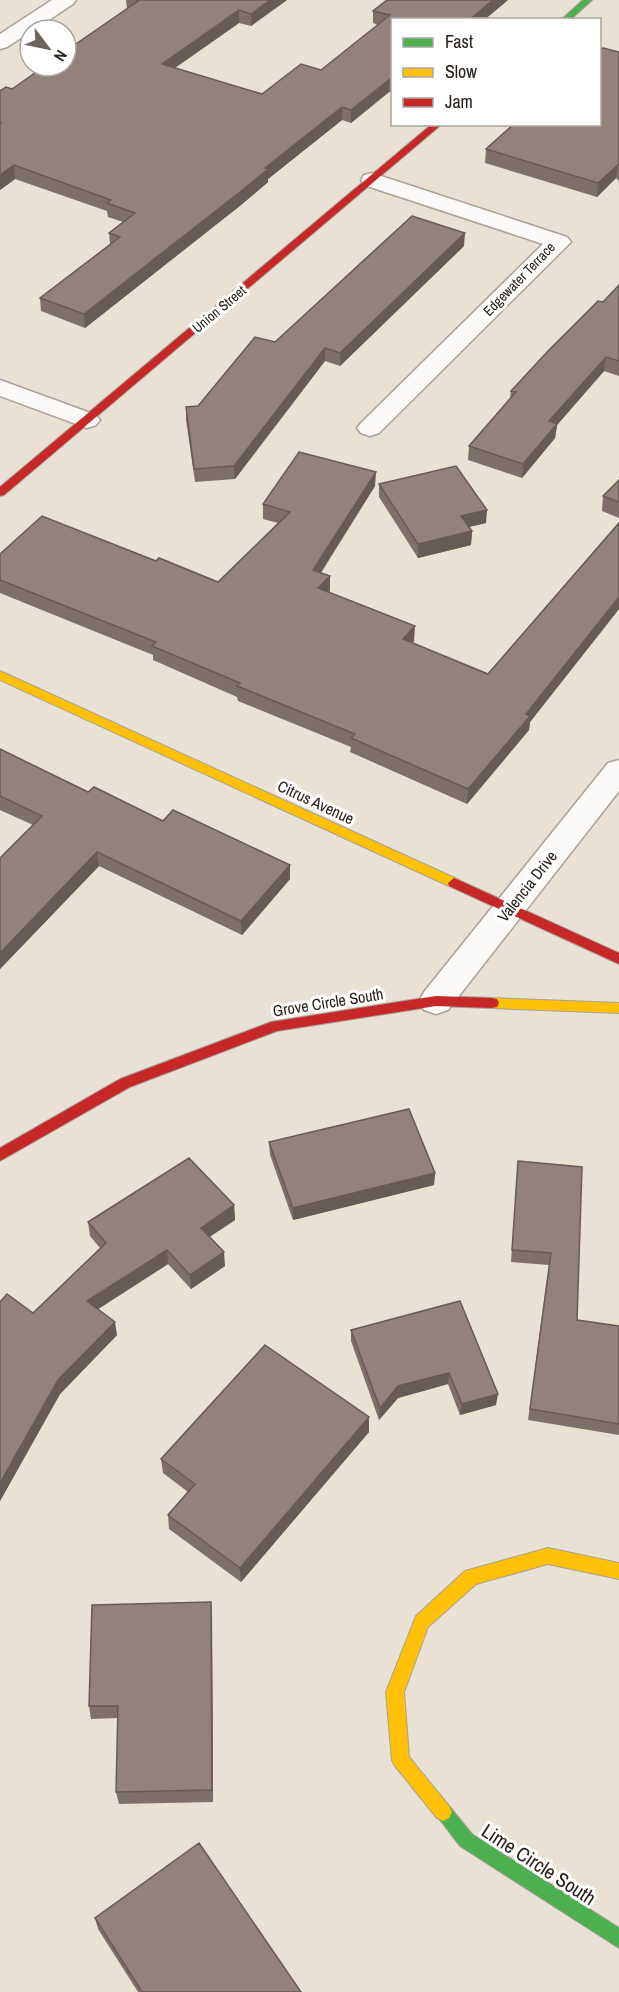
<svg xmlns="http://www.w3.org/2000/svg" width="619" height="1992" viewBox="0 0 619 1992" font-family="'Archivo Narrow',sans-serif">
<rect width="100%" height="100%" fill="#eae1d5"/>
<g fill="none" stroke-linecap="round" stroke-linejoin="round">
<defs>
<path id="street" d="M 52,0 L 76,0 L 73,4 L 34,30 L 30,30 L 30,32 L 7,47 L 0,49 L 0,34 Z
M 372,173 L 567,237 L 571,242 L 379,433 L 370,436 L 361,433 L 357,428 L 361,423 L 543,244 L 364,185 L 361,180 L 364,175 Z
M 0,380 L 96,415 L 100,420 L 96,425 L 87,428 L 0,396 Z
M 619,760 L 619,791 L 448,1010 L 436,1014 L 424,1010 L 419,1001 L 424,992 L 608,763 Z"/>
<path id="fast" d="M 583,0 L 592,0 L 570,20 L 561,20 Z
M 443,1803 L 449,1806 L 472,1834 L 619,1928 L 619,1948 L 460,1846 L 434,1812 L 437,1806 Z"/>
<path id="slow" d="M 0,671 L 459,880 L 460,883 L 459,886 L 449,886 L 0,680 Z
M 492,998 L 619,1003 L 619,1013 L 492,1008 L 487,1007 L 485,1003 L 487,999 Z
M 548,1548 L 619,1563 L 619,1579 L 548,1564 L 476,1584 L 428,1627 L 404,1692 L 409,1757 L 449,1806 L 452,1812 L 449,1818 L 443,1821 L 437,1818 L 395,1766 L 392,1760 L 386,1692 L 416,1616 L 465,1571 Z"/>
<path id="jam" d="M 432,124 L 442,124 L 4,495 L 0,496 L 0,487 Z
M 454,878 L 619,953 L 619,964 L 449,886 L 448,883 Z
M 436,996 L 492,998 L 497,999 L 499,1003 L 497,1007 L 492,1008 L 436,1006 L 277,1031 L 130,1087 L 0,1161 L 0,1148 L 120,1079 L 271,1022 Z"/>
</defs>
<use href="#street" stroke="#a7a197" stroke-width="3"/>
<use href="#fast" stroke="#a7a197" stroke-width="2"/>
<use href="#slow" stroke="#a7a197" stroke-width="2"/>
<use href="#jam" stroke="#a7a197" stroke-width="2"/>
<use href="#street" fill="#fcfaf9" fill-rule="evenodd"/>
<use href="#fast" fill="#4caf50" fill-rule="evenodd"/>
<use href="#slow" fill="#ffc107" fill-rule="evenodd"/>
<use href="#jam" fill="#c62828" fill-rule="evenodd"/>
</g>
<path fill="#7e6f6b" d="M 126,0 L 287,0 L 251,26 L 239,23 L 175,68 L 262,94 L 321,70 L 378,25 L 373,23 L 373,11 L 387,0 L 508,0 L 484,20 L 393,20 L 393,93 L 389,92 L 351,123 L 342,120 L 268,179 L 268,182 L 241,205 L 85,328 L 41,311 L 40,298 L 110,244 L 109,233 L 123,222 L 108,217 L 107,211 L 15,179 L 0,190 L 0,91 L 12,89 L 127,9 Z
M 619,52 L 619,181 L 616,178 L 597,197 L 485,163 L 486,149 Z
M 464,246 L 340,366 L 325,361 L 235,479 L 195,482 L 186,420 L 186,407 L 198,406 L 275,342 Z
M 619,285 L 619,376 L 604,371 L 557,425 L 555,438 L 522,478 L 468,460 L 469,446 L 510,398 L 511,391 L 603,302 Z
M 619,480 L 619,518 L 602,511 L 603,496 Z
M 379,484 L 486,523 L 469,527 L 472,531 L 471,545 L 418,558 L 379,497 Z
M 375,486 L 321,573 L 330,576 L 330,591 L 328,592 L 414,641 L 412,643 L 488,674 L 619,523 L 619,609 L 530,722 L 529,730 L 467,804 L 350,752 L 351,747 L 238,701 L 237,697 L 153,660 L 153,655 L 0,593 L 0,554 L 156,561 L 218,582 L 278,523 L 263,519 L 263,504 Z
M 0,749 L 88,792 L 163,821 L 290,865 L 290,879 L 242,935 L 99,866 L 0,969 L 0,858 L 33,825 L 0,810 Z
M 269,1142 L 435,1173 L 434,1185 L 293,1220 L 270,1155 Z
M 518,1161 L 577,1320 L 619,1326 L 619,1435 L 528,1420 L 549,1265 L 511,1262 Z
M 234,1205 L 235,1220 L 209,1237 L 225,1266 L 191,1289 L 168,1264 L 98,1309 L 117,1335 L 60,1394 L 0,1501 L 0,1302 L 33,1313 L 100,1248 L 90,1236 L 88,1222 Z
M 460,1301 L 496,1405 L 460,1415 L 448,1384 L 398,1398 L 379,1420 L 351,1341 L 351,1330 Z
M 369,1417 L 369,1432 L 241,1582 L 169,1529 L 168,1515 L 188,1492 L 163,1473 L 161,1459 Z
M 212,1615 L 213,1802 L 119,1804 L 116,1792 L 118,1718 L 91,1719 L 89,1706 Z
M 95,1918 L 301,1992 L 138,1992 L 98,1929 Z"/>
<path fill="#675a57" d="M 270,0 L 287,0 L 251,26 L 251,14 Z
M 493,0 L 508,0 L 484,20 L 469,20 Z
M 239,10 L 239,23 L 163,76 L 162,64 Z
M 390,79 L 389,92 L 351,123 L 351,110 Z
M 342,107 L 342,120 L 268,179 L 268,182 L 241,205 L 85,328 L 84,314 L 265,168 Z
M 14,165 L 15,179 L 0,190 L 0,175 Z
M 618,165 L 616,178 L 597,197 L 598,183 Z
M 465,233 L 464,246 L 340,366 L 340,353 Z
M 325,348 L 325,361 L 235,479 L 234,466 Z
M 606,357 L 604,371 L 557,425 L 555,438 L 522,478 L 523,464 L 549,421 Z
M 376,472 L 375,486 L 313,584 L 313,570 Z
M 487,510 L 486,523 L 460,529 L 461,516 Z
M 472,531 L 471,545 L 418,558 L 418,544 Z
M 330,576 L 330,591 L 318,603 L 318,588 Z
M 619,597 L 619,609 L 530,722 L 529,730 L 467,804 L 468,789 L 526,714 Z
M 415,626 L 414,641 L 403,654 L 403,639 Z
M 97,852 L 99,866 L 0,969 L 0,953 Z
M 290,865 L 290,879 L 242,935 L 241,921 Z
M 435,1173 L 434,1185 L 293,1220 L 293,1208 Z
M 234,1205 L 235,1220 L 202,1242 L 201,1228 Z
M 167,1250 L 168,1264 L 89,1315 L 87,1301 Z
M 224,1252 L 225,1266 L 191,1289 L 190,1275 Z
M 115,1322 L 117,1335 L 60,1394 L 0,1501 L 0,1483 L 58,1380 Z
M 449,1373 L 448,1384 L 398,1398 L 379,1420 L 380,1408 L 398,1386 Z
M 498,1394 L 496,1405 L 460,1415 L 462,1404 Z
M 369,1417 L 369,1432 L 241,1582 L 240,1568 Z
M 211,1602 L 212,1615 L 213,1802 L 212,1790 Z"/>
<path fill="#93817c" stroke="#675a57" stroke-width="1.5" d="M 136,0 L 270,0 L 251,14 L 239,10 L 162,64 L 262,94 L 301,64 L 321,70 L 390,15 L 373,11 L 387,0 L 493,0 L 469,20 L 393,20 L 393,80 L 390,79 L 351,110 L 342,107 L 265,168 L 268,169 L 240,192 L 84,314 L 40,298 L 120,237 L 109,233 L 135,213 L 107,203 L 111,200 L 14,165 L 0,175 L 0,124 L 1,123 L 0,123 L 0,91 L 6,87 L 12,89 L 45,66 L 66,66 L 66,51 L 138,1 Z
M 603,48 L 619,52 L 619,165 L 618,165 L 598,183 L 486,149 L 514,124 L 600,124 L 600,50 Z
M 412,216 L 465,233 L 340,353 L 325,348 L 234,466 L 194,469 L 186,407 L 198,406 L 255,337 L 275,342 Z
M 619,285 L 619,361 L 606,357 L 549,421 L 557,424 L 523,464 L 469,446 L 516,392 L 511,391 L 548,351 L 598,301 L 603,302 Z
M 299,452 L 376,472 L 313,570 L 330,576 L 318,588 L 415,626 L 403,639 L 488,674 L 619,523 L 619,597 L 526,714 L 530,716 L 468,789 L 351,738 L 355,734 L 237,686 L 240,683 L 152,646 L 156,642 L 0,580 L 0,554 L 42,516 L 156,561 L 159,558 L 218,582 L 290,512 L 263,504 Z
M 456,466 L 487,510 L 461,516 L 472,531 L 418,544 L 379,484 Z
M 619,480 L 619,502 L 603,496 Z
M 0,749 L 88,792 L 94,787 L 163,821 L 173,810 L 290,865 L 241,921 L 97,852 L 0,953 L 0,858 L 42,816 L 0,796 Z
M 409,1109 L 435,1173 L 293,1208 L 269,1142 Z
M 189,1158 L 234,1205 L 201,1228 L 224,1252 L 190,1275 L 167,1250 L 87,1301 L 115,1322 L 58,1380 L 0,1483 L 0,1302 L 7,1294 L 33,1313 L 106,1243 L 88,1222 Z
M 518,1161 L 582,1167 L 577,1320 L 619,1326 L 619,1424 L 530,1409 L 551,1253 L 512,1250 Z
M 460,1301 L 498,1394 L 462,1404 L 449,1373 L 398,1386 L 380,1408 L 351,1330 Z
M 265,1345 L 369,1417 L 240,1568 L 168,1515 L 195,1484 L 161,1459 Z
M 211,1602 L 212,1790 L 116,1792 L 118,1706 L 89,1706 L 92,1605 Z
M 199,1843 L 301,1992 L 142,1992 L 95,1918 Z"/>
<g text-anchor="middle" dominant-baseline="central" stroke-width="6" stroke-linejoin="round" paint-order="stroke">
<g font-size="14" fill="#272119" stroke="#fff">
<text transform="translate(519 279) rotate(-46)">Edgewater Terrace</text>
<text transform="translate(219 309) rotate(-40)">Union Street</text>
</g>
<g font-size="16" fill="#272119" stroke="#fff">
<text transform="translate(316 802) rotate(25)">Citrus Avenue</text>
<text transform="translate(527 886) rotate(-52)">Valencia Drive</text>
<text transform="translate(328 1002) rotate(-9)">Grove Circle South</text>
</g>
<g font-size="20" fill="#272119" stroke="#fff">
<text transform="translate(539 1864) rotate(33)">Lime Circle South</text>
</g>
</g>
<rect x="391" y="18" width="210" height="108" fill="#ffffff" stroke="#a9a6a3" stroke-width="1.5"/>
<rect x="403" y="38" width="30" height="9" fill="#4caf50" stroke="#a9a6a3" stroke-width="1.5"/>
<text x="445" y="48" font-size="18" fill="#272119">Fast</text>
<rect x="403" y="68" width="30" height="9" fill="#ffc107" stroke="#a9a6a3" stroke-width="1.5"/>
<text x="445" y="78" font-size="18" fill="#272119">Slow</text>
<rect x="403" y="98" width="30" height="9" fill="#c62828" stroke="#a9a6a3" stroke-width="1.5"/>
<text x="445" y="108" font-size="18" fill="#272119">Jam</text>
<g transform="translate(48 48) rotate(122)"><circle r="28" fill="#ffffff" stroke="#a9a6a3" stroke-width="1.5"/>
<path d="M0-4.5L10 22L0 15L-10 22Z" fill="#6b645b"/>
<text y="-9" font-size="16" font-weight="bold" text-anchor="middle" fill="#272119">N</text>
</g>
</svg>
